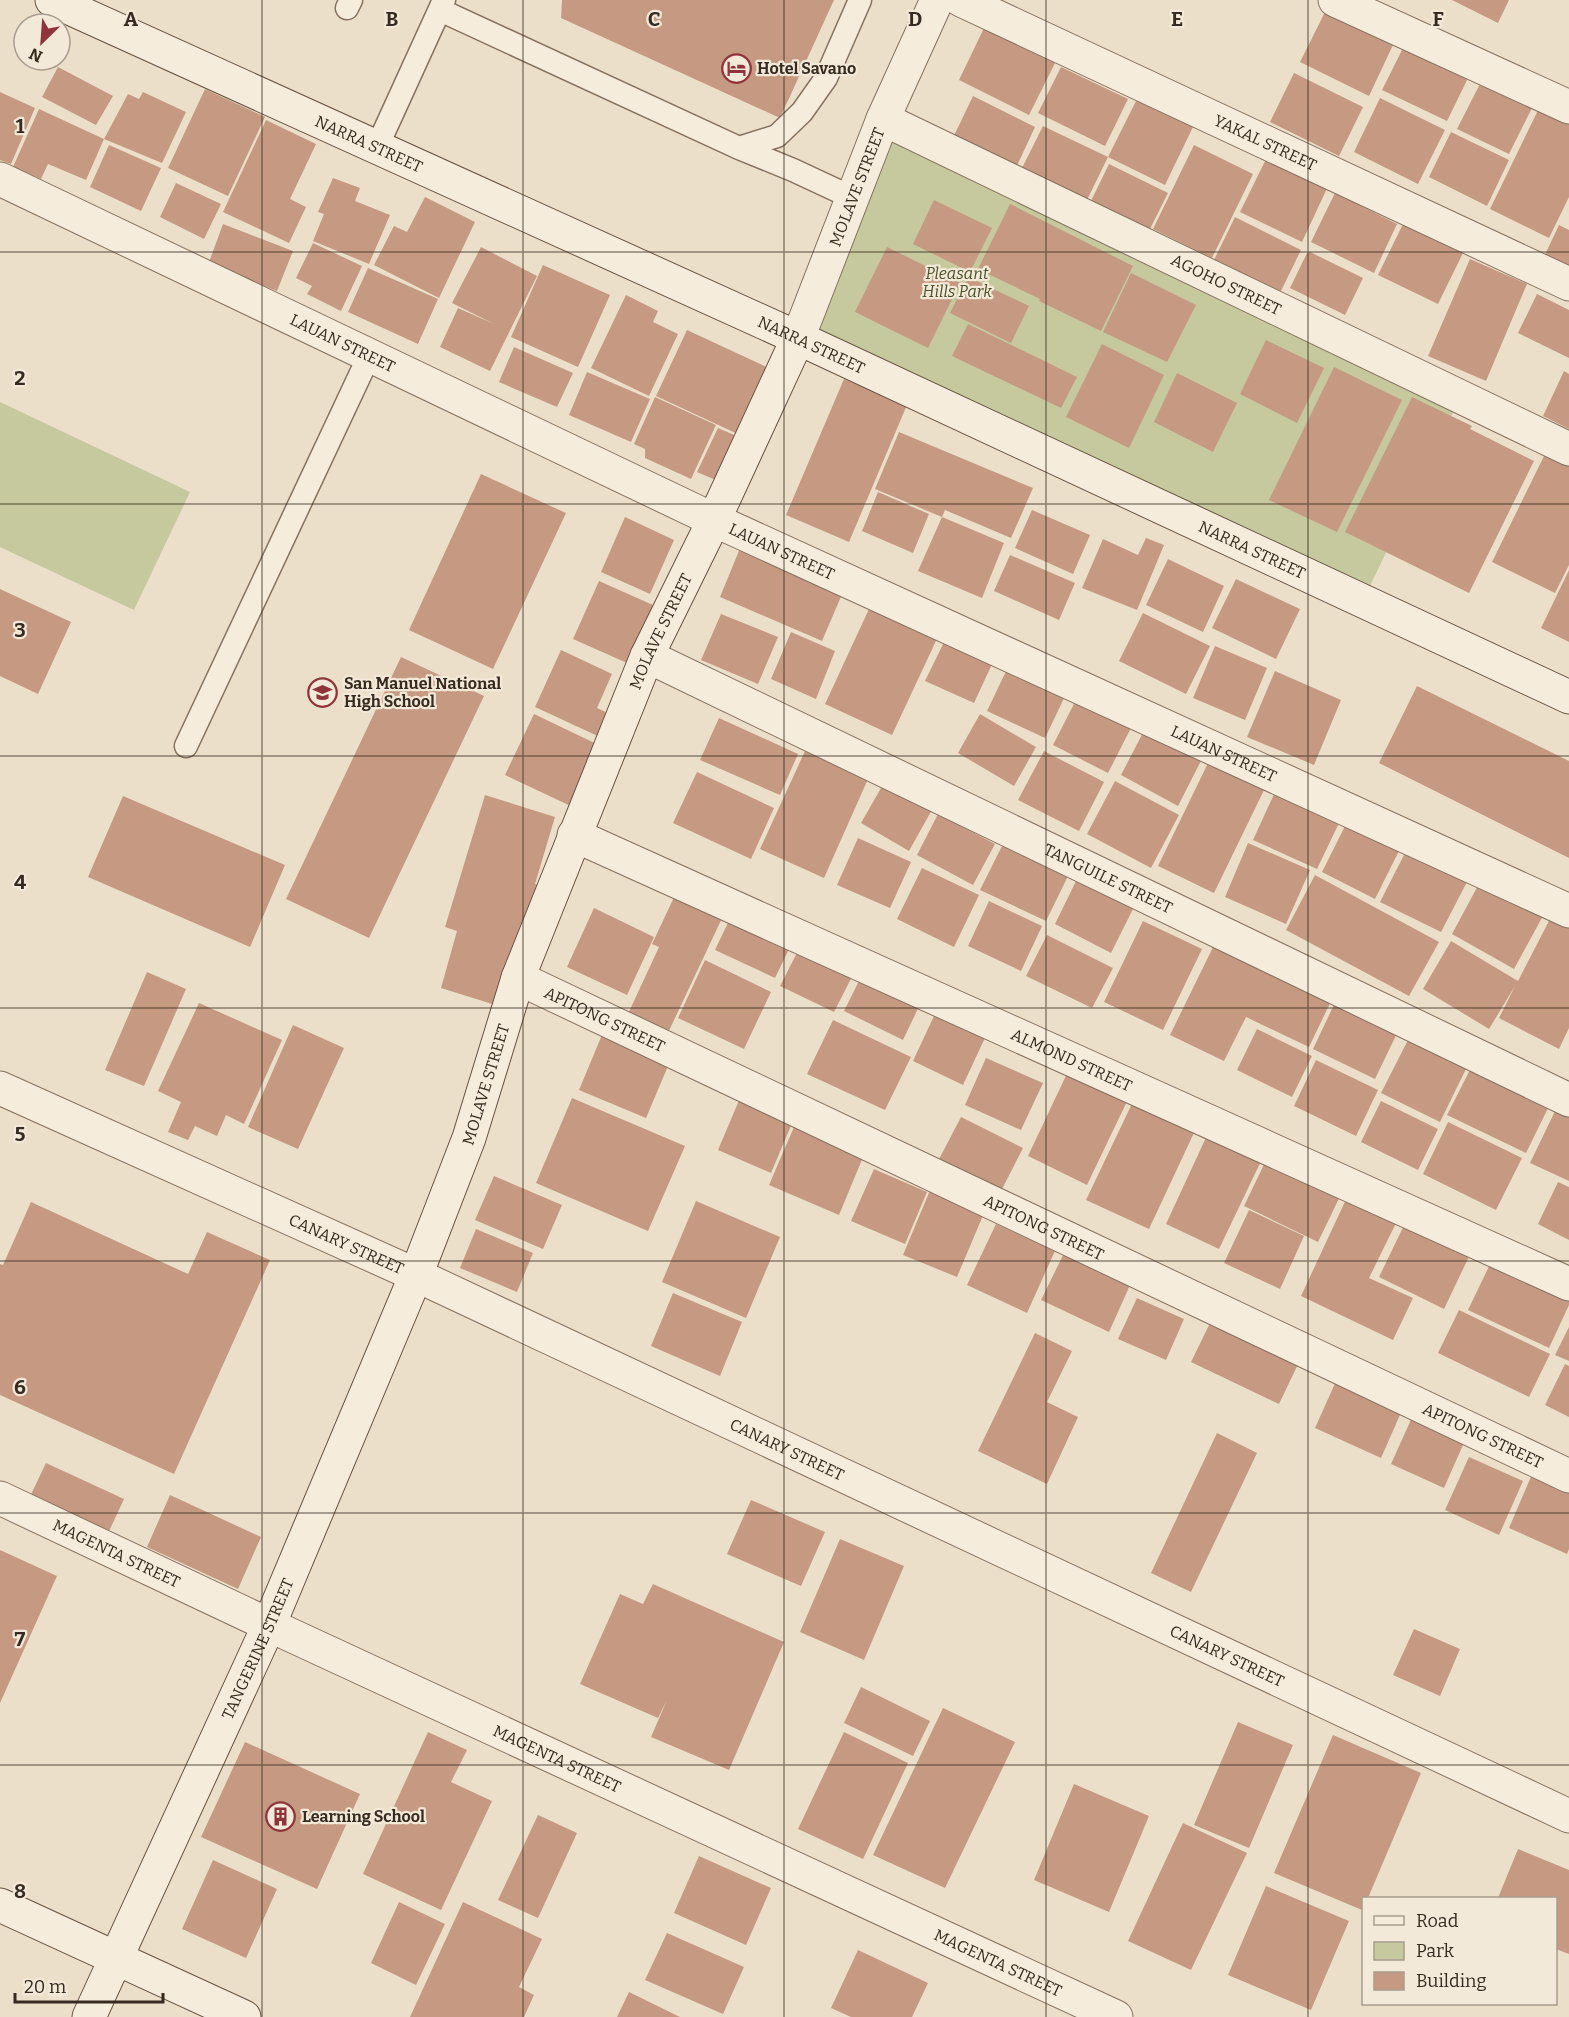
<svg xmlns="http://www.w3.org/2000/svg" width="1569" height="2017" viewBox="0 0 1569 2017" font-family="Bitter,serif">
<rect width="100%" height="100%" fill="#ebdfc9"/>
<path fill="#c6c89d" d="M 897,129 L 1462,394 L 1369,588 L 809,340 Z
M 0,402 L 190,492 L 134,610 L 0,547 Z"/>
<path fill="#c69a82" d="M 562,0 L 834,0 L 780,118 L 561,18 Z
M 1452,0 L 1509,0 L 1498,23 Z
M 1325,12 L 1393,45 L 1369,96 L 1300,62 Z
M 984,28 L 1055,63 L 1029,115 L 959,80 Z
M 1407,40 L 1471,72 L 1447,121 L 1382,90 Z
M 58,67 L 113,96 L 96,125 L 42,97 Z
M 1061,67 L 1128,99 L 1105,146 L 1038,113 Z
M 1294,73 L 1363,107 L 1339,156 L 1270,122 Z
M 1484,76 L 1535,102 L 1509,154 L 1457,129 Z
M 205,89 L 265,117 L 228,196 L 168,168 Z
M 0,92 L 35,108 L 11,164 L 0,160 Z
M 143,92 L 186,112 L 162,163 L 104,139 L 86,180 L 48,164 L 41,179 L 13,167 L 39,109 L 104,139 L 128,94 L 139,99 Z
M 973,96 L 1035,127 L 1014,172 L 951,142 Z
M 1380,98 L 1445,130 L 1418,184 L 1354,152 Z
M 1137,99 L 1193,127 L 1165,185 L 1108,157 Z
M 1542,102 L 1569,115 L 1569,197 L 1549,238 L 1490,209 Z
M 266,120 L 316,144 L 290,199 L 306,207 L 289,243 L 223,212 Z
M 1043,126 L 1108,157 L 1087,200 L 1022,168 Z
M 1451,132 L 1509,160 L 1487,206 L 1429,177 Z
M 109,145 L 161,168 L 141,211 L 90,187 Z
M 1194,145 L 1253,174 L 1212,258 L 1153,229 Z
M 1269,153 L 1330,182 L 1302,242 L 1240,212 Z
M 1109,164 L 1168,193 L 1149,231 L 1090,203 Z
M 333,178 L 360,188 L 355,201 L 390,215 L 369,264 L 313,241 L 324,214 L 318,212 Z
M 176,183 L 221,204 L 204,239 L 160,217 Z
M 1335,193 L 1397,224 L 1374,273 L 1311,242 Z
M 425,197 L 475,222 L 439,298 L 374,265 L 394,226 L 407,232 Z
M 934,200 L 992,228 L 970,272 L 913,244 Z
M 1010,204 L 1133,266 L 1101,331 L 1039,301 L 1040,299 L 978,269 Z
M 1235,217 L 1301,250 L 1280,293 L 1214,260 Z
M 223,224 L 293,251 L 277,291 L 208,265 Z
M 1403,224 L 1463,253 L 1438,304 L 1378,275 Z
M 1559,225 L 1569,230 L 1569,274 L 1542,261 Z
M 313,243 L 362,266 L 341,311 L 307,294 L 312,286 L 296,278 Z
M 481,247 L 537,276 L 490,371 L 440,347 L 458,308 L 494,324 L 452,303 Z
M 887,247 L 960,283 L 928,348 L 855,312 Z
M 1308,251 L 1363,278 L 1345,315 L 1290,288 Z
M 1470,259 L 1527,284 L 1486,381 L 1428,356 Z
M 543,265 L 610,295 L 578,367 L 511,337 Z
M 368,268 L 438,299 L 418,344 L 348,312 Z
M 1131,273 L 1196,305 L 1167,362 L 1103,332 Z
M 968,277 L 1029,306 L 1011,343 L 950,313 Z
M 1537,294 L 1569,310 L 1569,358 L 1518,333 Z
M 626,295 L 658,311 L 653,322 L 678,334 L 649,396 L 591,368 Z
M 968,324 L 1077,377 L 1061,408 L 952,356 Z
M 687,330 L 773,370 L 742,436 L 656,396 Z
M 1266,340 L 1324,368 L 1297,423 L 1240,394 Z
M 1102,344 L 1164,375 L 1129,448 L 1066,417 Z
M 514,347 L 573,373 L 557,407 L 499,382 Z
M 1334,367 L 1402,400 L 1337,532 L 1269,500 Z
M 1564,371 L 1569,374 L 1569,429 L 1543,416 Z
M 587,372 L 650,399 L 631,442 L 569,415 Z
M 1177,373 L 1237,403 L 1213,452 L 1154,422 Z
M 844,379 L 907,405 L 849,542 L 786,515 Z
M 655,397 L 716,425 L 691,479 L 645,458 L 645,449 L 634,444 Z
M 1412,397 L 1472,426 L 1470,429 L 1534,461 L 1469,593 L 1345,532 Z
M 718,428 L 739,437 L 718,481 L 697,472 Z
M 899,432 L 1033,488 L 1011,538 L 945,510 L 942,517 L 1004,543 L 982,598 L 918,571 L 942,517 L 875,489 Z
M 1546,452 L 1569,463 L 1569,565 L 1555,593 L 1492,562 Z
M 481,474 L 566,513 L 493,669 L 409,630 Z
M 878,492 L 929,514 L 913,553 L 862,531 Z
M 1032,510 L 1090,535 L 1073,574 L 1015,548 Z
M 625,517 L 674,540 L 650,594 L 601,572 Z
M 1146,538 L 1164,545 L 1137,610 L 1082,588 L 1103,539 L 1138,555 Z
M 743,541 L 846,585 L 822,641 L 720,597 Z
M 1010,555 L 1075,583 L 1059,620 L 994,591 Z
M 1168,559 L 1224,586 L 1203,632 L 1146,605 Z
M 1569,570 L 1569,642 L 1541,628 Z
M 1236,579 L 1300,609 L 1276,659 L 1212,628 Z
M 599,581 L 653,605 L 627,663 L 573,639 Z
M 0,589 L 71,622 L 38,694 L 0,676 Z
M 875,596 L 942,628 L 892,735 L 825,704 Z
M 1143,613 L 1210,646 L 1186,694 L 1119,661 Z
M 721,614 L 778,637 L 758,684 L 701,660 Z
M 791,632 L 835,651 L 816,699 L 771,679 Z
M 945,640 L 993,662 L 974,703 L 925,681 Z
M 1215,646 L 1267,668 L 1245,720 L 1193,698 Z
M 561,650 L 612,674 L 597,708 L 612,715 L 602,738 L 535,707 Z
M 401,657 L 484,696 L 369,938 L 286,899 Z
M 1009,665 L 1067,692 L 1045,738 L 987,711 Z
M 1275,671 L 1341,700 L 1314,765 L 1247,737 Z
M 1417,686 L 1569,761 L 1569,858 L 1379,763 Z
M 1078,696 L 1133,724 L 1108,773 L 1053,745 Z
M 534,714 L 605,748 L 577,809 L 505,775 Z
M 980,714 L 1036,747 L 1014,786 L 958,753 Z
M 719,718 L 798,754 L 780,795 L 700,760 Z
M 1147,725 L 1204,755 L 1178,806 L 1121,775 Z
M 805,751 L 868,779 L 824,878 L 760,849 Z
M 1044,751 L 1104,782 L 1079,831 L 1018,800 Z
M 1210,759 L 1266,786 L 1214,893 L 1158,866 Z
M 697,772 L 774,808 L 751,859 L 673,823 Z
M 885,781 L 933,808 L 909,851 L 861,823 Z
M 1115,781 L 1179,815 L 1151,868 L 1087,834 Z
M 1275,792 L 1340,821 L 1317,869 L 1253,840 Z
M 485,795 L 555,817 L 535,884 L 539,885 L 505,1008 L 441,988 L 457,931 L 445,927 Z
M 123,796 L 285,865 L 250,947 L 88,877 Z
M 938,814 L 995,844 L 973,885 L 917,855 Z
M 1346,824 L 1399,851 L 1375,899 L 1322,872 Z
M 858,838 L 911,862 L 890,908 L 837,885 Z
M 1004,842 L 1069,874 L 1046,921 L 980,890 Z
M 1248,843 L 1310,870 L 1286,924 L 1225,897 Z
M 1406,851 L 1467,882 L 1441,932 L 1380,902 Z
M 922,868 L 979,895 L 954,947 L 897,919 Z
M 1315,875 L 1439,942 L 1409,996 L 1286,930 Z
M 1077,879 L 1134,907 L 1111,953 L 1055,924 Z
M 1481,880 L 1544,914 L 1514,969 L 1452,934 Z
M 677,891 L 724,914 L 667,1035 L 627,1016 L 659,947 L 652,944 Z
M 989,901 L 1042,926 L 1021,971 L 968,946 Z
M 594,908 L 654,937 L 627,995 L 567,967 Z
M 735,908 L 795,937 L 775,978 L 715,950 Z
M 1551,917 L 1569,926 L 1569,1028 L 1559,1049 L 1499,1018 L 1515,986 L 1489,1029 L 1423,989 L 1451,941 L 1518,981 Z
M 1143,921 L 1202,949 L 1163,1030 L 1104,1002 Z
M 1047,935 L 1113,968 L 1092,1008 L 1026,976 Z
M 1217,939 L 1334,995 L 1309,1047 L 1246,1017 L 1224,1061 L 1170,1035 Z
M 803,941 L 857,967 L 834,1012 L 780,986 Z
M 705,960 L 771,992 L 744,1049 L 678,1018 Z
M 865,969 L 923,998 L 903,1040 L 844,1011 Z
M 147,972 L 186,989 L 144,1086 L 105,1070 Z
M 1340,992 L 1402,1023 L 1375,1079 L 1313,1049 Z
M 941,1001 L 991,1025 L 963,1085 L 913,1061 Z
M 199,1003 L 282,1040 L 244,1124 L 226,1115 L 217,1136 L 195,1126 L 188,1140 L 168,1132 L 181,1102 L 158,1091 Z
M 833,1020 L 911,1057 L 885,1110 L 807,1074 Z
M 293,1025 L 344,1048 L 298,1149 L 248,1127 Z
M 1257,1029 L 1312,1056 L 1292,1097 L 1237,1070 Z
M 604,1030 L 671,1059 L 646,1118 L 579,1090 Z
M 1408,1040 L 1466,1069 L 1440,1122 L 1381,1093 Z
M 986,1058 L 1043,1083 L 1021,1130 L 965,1105 Z
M 1476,1058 L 1554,1096 L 1526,1153 L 1447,1115 Z
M 1316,1060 L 1378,1090 L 1356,1136 L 1294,1106 Z
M 1071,1065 L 1131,1093 L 1087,1185 L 1028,1156 Z
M 743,1091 L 796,1114 L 771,1173 L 718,1150 Z
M 1138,1091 L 1200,1120 L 1149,1229 L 1086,1200 Z
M 572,1098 L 685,1146 L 648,1231 L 536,1183 Z
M 1381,1101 L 1438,1129 L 1418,1170 L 1361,1142 Z
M 1556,1109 L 1569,1116 L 1569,1181 L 1530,1163 Z
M 961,1117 L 1023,1148 L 999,1195 L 937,1163 Z
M 797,1120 L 866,1150 L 839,1215 L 769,1185 Z
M 1448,1122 L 1522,1158 L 1496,1210 L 1423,1174 Z
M 1209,1131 L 1263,1157 L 1219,1249 L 1166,1224 Z
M 1271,1150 L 1345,1186 L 1318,1242 L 1244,1206 Z
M 874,1169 L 927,1192 L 905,1244 L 851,1221 Z
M 494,1176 L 562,1205 L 543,1249 L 475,1220 Z
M 1558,1182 L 1569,1187 L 1569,1240 L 1538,1224 Z
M 933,1183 L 987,1206 L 957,1277 L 903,1255 Z
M 1349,1193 L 1399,1217 L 1369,1278 L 1413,1298 L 1393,1340 L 1301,1296 Z
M 696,1201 L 780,1237 L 746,1318 L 662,1282 Z
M 31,1202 L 188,1274 L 207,1232 L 270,1260 L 174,1474 L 0,1395 L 0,1264 L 3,1265 Z
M 1249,1210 L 1304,1236 L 1280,1289 L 1224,1263 Z
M 1410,1213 L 1475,1244 L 1444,1309 L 1379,1277 Z
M 996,1224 L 1055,1251 L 1027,1313 L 967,1285 Z
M 476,1229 L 533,1253 L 517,1292 L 460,1268 Z
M 1069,1243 L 1135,1274 L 1109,1332 L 1041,1300 Z
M 1493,1258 L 1569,1296 L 1569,1305 L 1549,1348 L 1468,1310 Z
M 673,1293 L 742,1322 L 720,1376 L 651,1346 Z
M 1137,1298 L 1184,1319 L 1166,1360 L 1118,1339 Z
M 1459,1310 L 1550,1354 L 1529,1397 L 1438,1353 Z
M 1215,1313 L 1302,1356 L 1279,1404 L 1191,1362 Z
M 1569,1327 L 1569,1361 L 1555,1355 Z
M 1035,1333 L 1072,1351 L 1047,1402 L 1078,1417 L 1047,1484 L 978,1451 Z
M 1565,1364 L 1569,1366 L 1569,1417 L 1545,1405 Z
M 1341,1370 L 1407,1399 L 1381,1458 L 1315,1428 Z
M 1414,1413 L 1467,1436 L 1444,1488 L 1391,1464 Z
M 1217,1433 L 1257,1453 L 1191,1592 L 1151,1573 Z
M 1469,1457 L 1523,1481 L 1499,1535 L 1445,1510 Z
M 46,1463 L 124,1499 L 104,1542 L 25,1507 Z
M 1533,1472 L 1569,1488 L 1569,1549 L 1567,1554 L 1509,1528 Z
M 170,1495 L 261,1537 L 238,1589 L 147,1547 Z
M 751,1500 L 825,1532 L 801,1586 L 727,1554 Z
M 840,1539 L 904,1566 L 864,1660 L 800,1632 Z
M 0,1550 L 57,1576 L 0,1703 Z
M 653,1584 L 784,1642 L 729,1770 L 651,1737 L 667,1700 L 658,1718 L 580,1684 L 620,1594 L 643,1604 Z
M 1414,1629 L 1460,1649 L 1440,1696 L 1393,1675 Z
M 861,1687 L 930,1721 L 913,1756 L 844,1723 Z
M 943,1708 L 1015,1742 L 945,1888 L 873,1855 Z
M 1238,1722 L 1293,1745 L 1249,1848 L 1194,1825 Z
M 428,1732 L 467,1750 L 451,1782 L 492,1801 L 441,1910 L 363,1874 Z
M 844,1732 L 908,1763 L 863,1859 L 798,1829 Z
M 1333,1735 L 1421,1773 L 1368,1898 L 1364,1898 L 1362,1910 L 1274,1873 Z
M 245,1742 L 360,1794 L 317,1889 L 201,1837 Z
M 1074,1784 L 1149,1816 L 1109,1912 L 1034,1880 Z
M 538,1815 L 577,1833 L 538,1918 L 498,1900 Z
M 1183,1823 L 1247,1853 L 1191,1970 L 1128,1941 Z
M 1518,1849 L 1569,1870 L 1569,1954 L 1556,1949 L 1556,1898 L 1498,1898 Z
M 699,1856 L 771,1888 L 746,1945 L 674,1913 Z
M 213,1860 L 277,1889 L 246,1958 L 182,1929 Z
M 1266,1886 L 1349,1921 L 1311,2010 L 1228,1975 Z
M 399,1902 L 445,1924 L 416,1985 L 371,1963 Z
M 463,1902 L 542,1939 L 519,1987 L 534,1995 L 524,2017 L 410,2017 Z
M 667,1933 L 744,1967 L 723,2014 L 645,1980 Z
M 858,1950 L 928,1983 L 912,2017 L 851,2017 L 831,2008 Z
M 629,1992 L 680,2017 L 617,2017 Z"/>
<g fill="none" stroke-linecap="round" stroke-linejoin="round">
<defs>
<path id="lane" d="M 347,8 L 351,0
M 440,10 L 739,148 L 793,170 L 853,198
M 377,147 L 444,0
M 739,148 L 777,136 L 802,112 L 826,78 L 860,0
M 186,746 L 369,356"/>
<g id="street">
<path id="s1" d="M 961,0 L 1569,284"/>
<path d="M 1335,0 L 1569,107"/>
<path id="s2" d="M 883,119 L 1569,449"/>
<path id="s3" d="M 0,179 L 714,520 L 1569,911"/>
<path id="s4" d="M 798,338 L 883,119 L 937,0"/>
<path id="s5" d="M 647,656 L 1569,1100"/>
<path id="s6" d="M 574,835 L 1569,1284"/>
<path id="s7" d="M 518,978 L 1569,1476"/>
<path id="s8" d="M 0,1088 L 416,1275 L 1569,1816"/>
<path id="s9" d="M 0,1498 L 269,1625 L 1116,2017"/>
</g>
<g id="secondary">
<path id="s10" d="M 52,0 L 798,338 L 1569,697"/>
<path d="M 0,1905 L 244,2017"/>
<path id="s11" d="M 89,2017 L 269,1625 L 416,1275 L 469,1138 L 518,978 L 647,656 L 714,520 L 798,338"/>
</g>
</defs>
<use href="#lane" stroke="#86715f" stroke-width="25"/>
<use href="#street" stroke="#86715f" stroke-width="35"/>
<use href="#secondary" stroke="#685242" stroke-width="35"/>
<use href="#lane" stroke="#f6ecdb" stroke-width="22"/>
<use href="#street" stroke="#f6ecdb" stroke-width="33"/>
<use href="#secondary" stroke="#f6ecdb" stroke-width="33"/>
</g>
<path fill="none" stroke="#372b21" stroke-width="1.5" stroke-opacity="0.55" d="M 262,0 L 262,2017M 523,0 L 523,2017M 784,0 L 784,2017M 1046,0 L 1046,2017M 1308,0 L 1308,2017M 0,252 L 1569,252M 0,504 L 1569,504M 0,756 L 1569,756M 0,1008 L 1569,1008M 0,1261 L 1569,1261M 0,1513 L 1569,1513M 0,1765 L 1569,1765"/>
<defs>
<symbol id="hotel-ring" viewBox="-11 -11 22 22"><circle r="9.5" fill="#f3e9d8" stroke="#8f343a" stroke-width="1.5"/><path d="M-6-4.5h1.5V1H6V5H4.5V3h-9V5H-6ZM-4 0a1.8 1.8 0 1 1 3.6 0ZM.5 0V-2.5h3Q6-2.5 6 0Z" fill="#8f343a"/></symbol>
<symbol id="school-ring" viewBox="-11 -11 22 22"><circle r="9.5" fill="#f3e9d8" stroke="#8f343a" stroke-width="1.5"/><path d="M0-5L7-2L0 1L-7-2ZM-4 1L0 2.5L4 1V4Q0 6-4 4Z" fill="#8f343a"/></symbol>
<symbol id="building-ring" viewBox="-11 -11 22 22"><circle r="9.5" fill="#f3e9d8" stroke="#8f343a" stroke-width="1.5"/><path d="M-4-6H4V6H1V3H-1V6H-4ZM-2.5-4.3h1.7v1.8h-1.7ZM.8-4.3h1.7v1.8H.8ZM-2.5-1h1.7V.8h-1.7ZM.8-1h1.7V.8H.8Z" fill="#8f343a"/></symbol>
</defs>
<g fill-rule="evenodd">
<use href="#hotel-ring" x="720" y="52" width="33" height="33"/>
<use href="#school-ring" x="306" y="676" width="33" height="33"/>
<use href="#building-ring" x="264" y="1800" width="33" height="33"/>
</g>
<g text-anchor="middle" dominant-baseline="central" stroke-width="4.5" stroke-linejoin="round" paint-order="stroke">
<g font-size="16" font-weight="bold" fill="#372b21" stroke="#f3e9d8" text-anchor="start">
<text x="757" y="68">Hotel Savano</text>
<text x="344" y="683">San Manuel National<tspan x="344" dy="18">High School</tspan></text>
<text x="302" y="1816">Learning School</text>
</g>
<g font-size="16" fill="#372b21" stroke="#f3e9d8">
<text stroke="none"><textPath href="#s1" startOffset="336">YAKAL STREET</textPath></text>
<text stroke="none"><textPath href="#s10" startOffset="348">NARRA STREET</textPath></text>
<text stroke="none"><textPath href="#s4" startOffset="162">MOLAVE STREET</textPath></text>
<text stroke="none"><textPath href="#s2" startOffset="381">AGOHO STREET</textPath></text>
<text stroke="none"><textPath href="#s3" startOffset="380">LAUAN STREET</textPath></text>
<text stroke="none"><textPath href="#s10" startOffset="834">NARRA STREET</textPath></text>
<text stroke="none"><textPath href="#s10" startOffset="1320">NARRA STREET</textPath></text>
<text stroke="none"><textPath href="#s3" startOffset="866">LAUAN STREET</textPath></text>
<text stroke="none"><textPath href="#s11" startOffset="1500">MOLAVE STREET</textPath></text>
<text stroke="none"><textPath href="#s3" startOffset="1352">LAUAN STREET</textPath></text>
<text stroke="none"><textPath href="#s5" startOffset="512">TANGUILE STREET</textPath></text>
<text stroke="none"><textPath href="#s7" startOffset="96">APITONG STREET</textPath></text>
<text stroke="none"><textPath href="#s6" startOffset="546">ALMOND STREET</textPath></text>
<text stroke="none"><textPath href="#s11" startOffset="1014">MOLAVE STREET</textPath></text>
<text stroke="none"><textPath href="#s7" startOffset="582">APITONG STREET</textPath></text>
<text stroke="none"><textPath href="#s8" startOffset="380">CANARY STREET</textPath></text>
<text stroke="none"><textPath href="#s7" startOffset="1068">APITONG STREET</textPath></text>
<text stroke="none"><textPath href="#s8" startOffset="866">CANARY STREET</textPath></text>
<text stroke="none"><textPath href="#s9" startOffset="129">MAGENTA STREET</textPath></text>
<text stroke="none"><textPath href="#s11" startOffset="405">TANGERINE STREET</textPath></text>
<text stroke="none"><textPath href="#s8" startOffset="1352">CANARY STREET</textPath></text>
<text stroke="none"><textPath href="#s9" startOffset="615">MAGENTA STREET</textPath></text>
<text stroke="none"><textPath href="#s9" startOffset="1101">MAGENTA STREET</textPath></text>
</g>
<g font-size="16" font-style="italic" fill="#4a522a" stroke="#f3e9d8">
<text x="957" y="273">Pleasant<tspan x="957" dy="18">Hills Park</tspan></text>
</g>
</g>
<g font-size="20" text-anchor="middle" font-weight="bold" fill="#372b21" stroke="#f3e9d8" stroke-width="4.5" stroke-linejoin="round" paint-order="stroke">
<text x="131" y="26">A</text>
<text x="392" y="26">B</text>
<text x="654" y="26">C</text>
<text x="915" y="26">D</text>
<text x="1177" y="26">E</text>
<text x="1438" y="26">F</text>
<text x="20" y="133">1</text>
<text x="20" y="385">2</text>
<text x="20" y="637">3</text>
<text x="20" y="889">4</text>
<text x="20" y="1141">5</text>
<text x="20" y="1394">6</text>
<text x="20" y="1646">7</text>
<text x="20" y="1898">8</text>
</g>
<rect x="1362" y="1897" width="195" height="108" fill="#f3e9d8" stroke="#a89d8f" stroke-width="1.5"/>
<rect x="1374" y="1916" width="30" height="9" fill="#f6ecdb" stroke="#a89d8f" stroke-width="1.5"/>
<text x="1416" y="1927" font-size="18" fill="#372b21">Road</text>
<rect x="1374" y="1942" width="30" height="18" fill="#c6c89d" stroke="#a89d8f" stroke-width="1.5"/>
<text x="1416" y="1957" font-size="18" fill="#372b21">Park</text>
<rect x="1374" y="1972" width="30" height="18" fill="#c69a82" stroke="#a89d8f" stroke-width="1.5"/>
<text x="1416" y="1987" font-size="18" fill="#372b21">Building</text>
<g transform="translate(42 42) rotate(205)"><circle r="28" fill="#f3e9d8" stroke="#a89d8f" stroke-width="1.5"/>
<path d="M0-4.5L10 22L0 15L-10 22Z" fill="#8f343a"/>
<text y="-9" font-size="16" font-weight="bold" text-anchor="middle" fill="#372b21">N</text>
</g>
<path d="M15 1993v9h148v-9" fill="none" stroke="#372b21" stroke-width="3"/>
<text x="24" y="1993" font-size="18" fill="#372b21" stroke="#f3e9d8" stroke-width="4.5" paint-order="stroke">20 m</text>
</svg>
